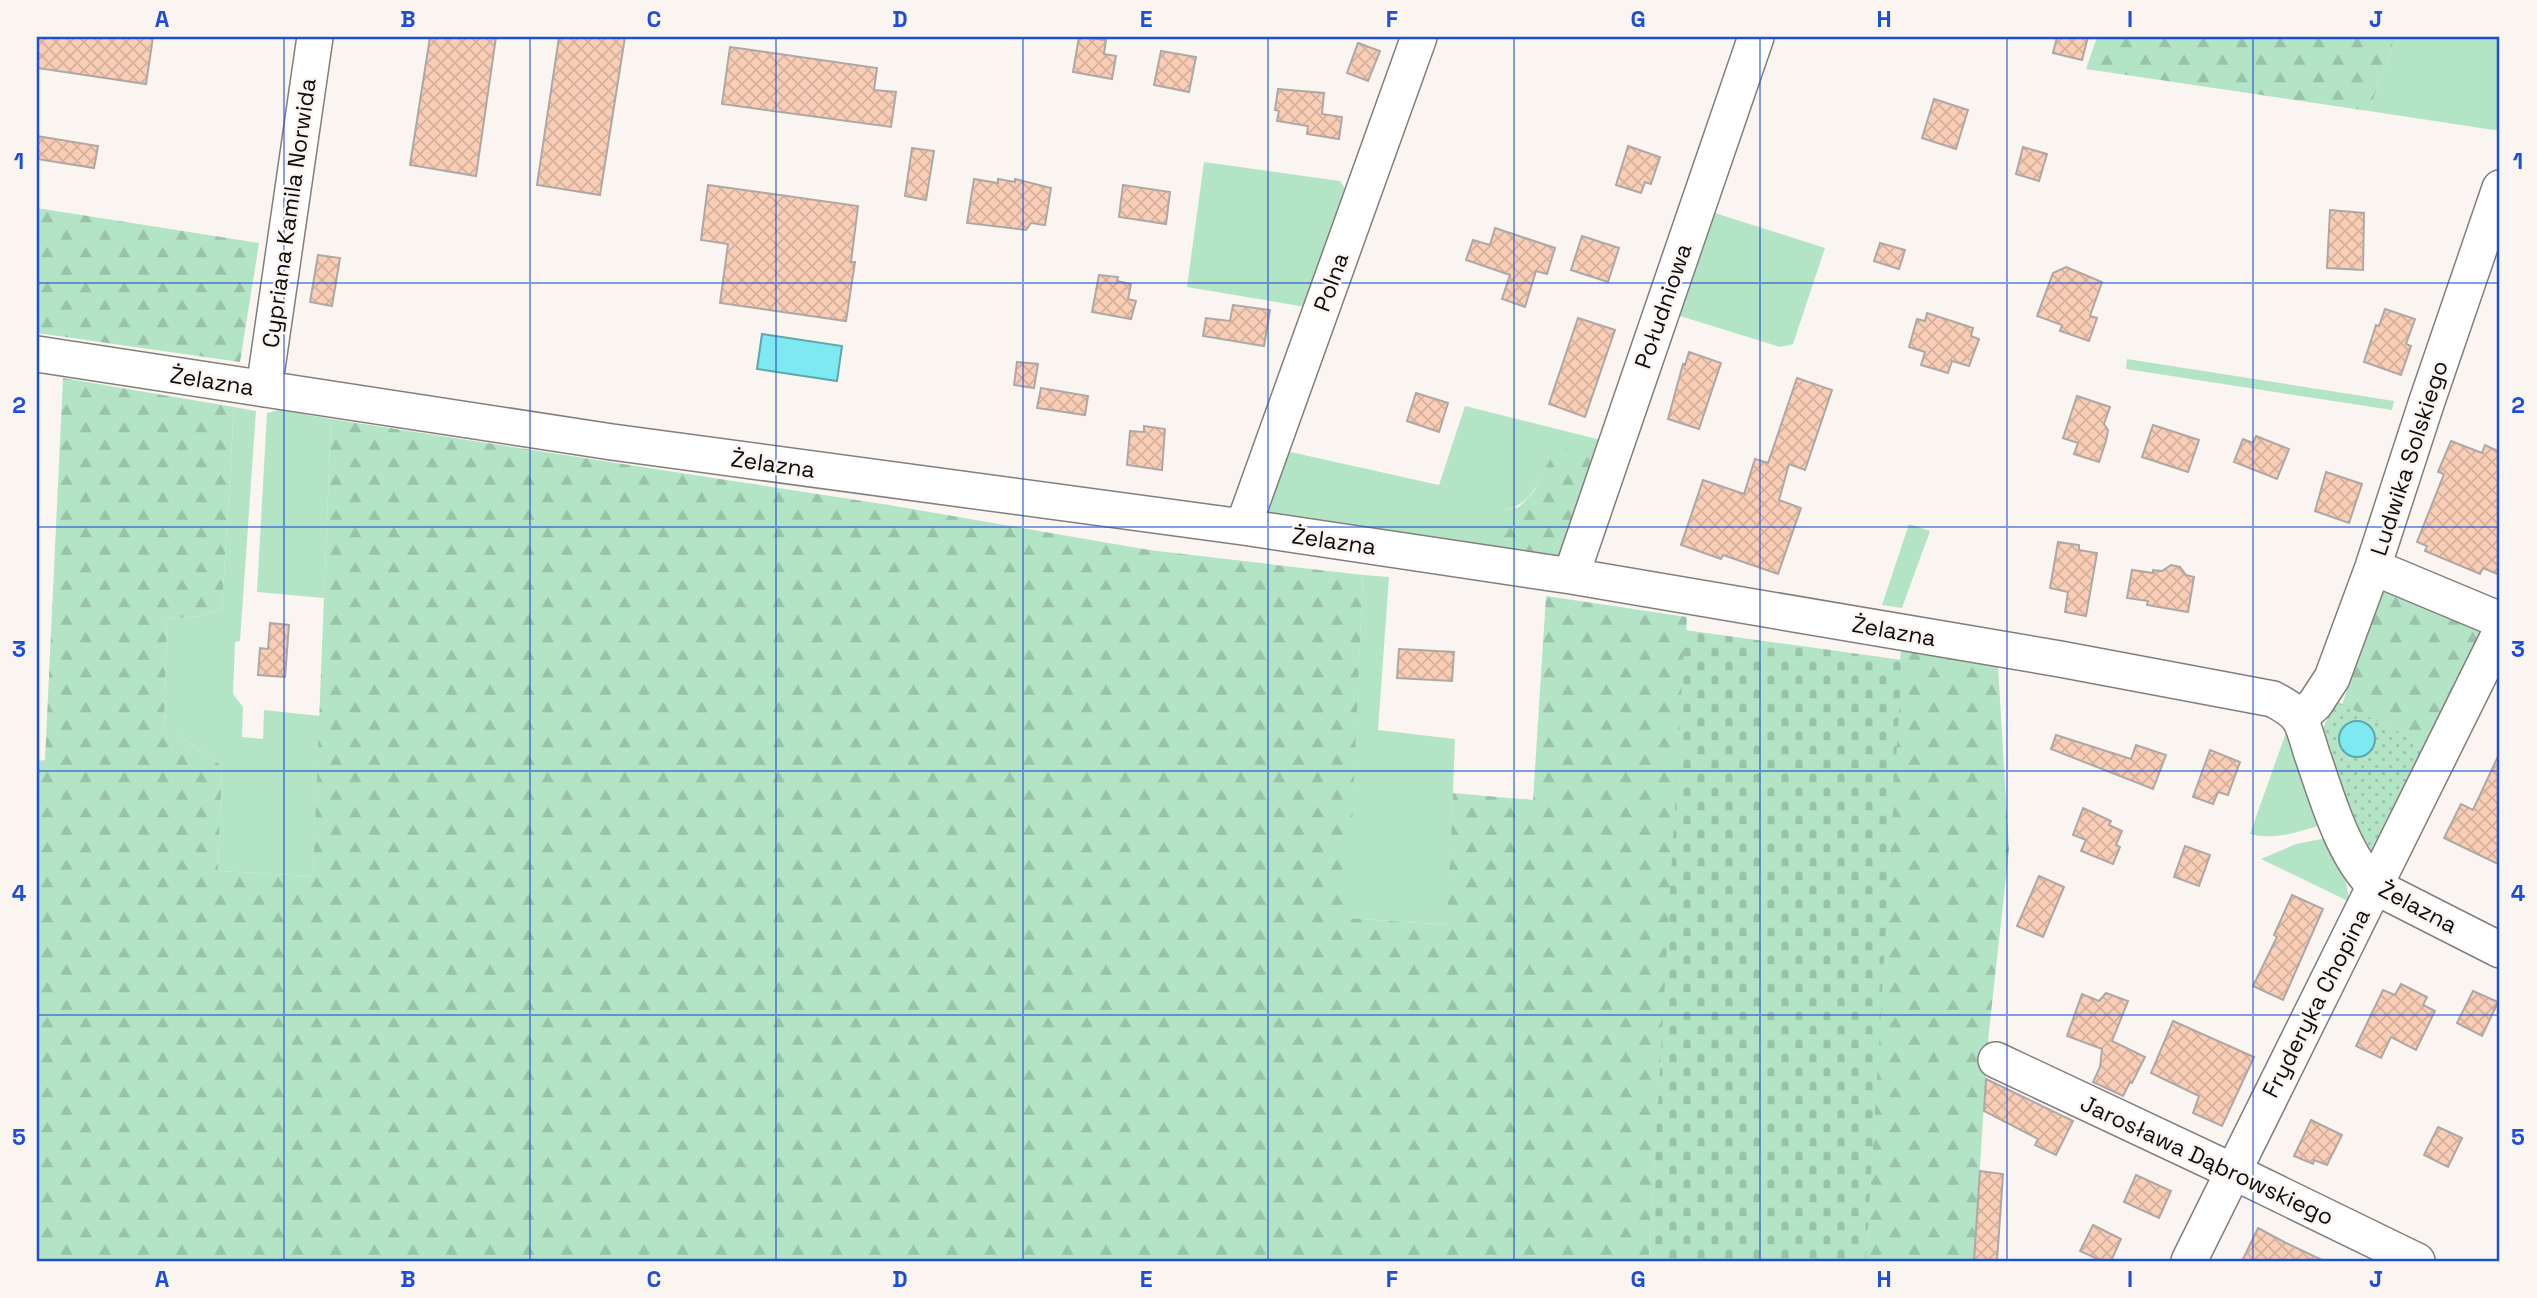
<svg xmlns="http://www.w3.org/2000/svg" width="2537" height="1298" viewBox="0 0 2537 1298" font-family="'Space Grotesk',sans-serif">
<defs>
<pattern id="forest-firs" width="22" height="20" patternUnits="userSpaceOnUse" patternTransform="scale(1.75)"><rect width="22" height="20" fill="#b3e4c6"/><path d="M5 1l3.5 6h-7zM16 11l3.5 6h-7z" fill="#99c2a9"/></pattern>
<pattern id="cemetery-stones" width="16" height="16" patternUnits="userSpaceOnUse" patternTransform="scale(1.75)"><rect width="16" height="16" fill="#b3e4c6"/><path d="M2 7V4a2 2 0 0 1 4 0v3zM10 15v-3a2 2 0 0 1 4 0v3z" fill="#99c2a9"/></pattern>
<pattern id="park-dots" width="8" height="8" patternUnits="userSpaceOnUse" patternTransform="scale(1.75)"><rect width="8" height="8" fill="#b3e4c6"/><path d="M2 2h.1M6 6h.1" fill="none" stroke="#99c2a9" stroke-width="1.8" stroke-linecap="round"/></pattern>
<pattern id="building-cross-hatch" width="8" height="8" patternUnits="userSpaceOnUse" patternTransform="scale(1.75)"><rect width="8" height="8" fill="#faceb6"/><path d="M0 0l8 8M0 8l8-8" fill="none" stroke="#d5b09b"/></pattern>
</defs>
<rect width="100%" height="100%" fill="#fbf5f2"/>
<path fill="#b3e4c6" d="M 2395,37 L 2500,37 L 2500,131 L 2369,111 Z
M 1204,162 L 1340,181 L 1347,192 L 1306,307 L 1187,287 Z
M 1715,213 L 1825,248 L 1793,344 L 1780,347 L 1680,316 Z
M 2127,359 L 2394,401 L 2392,410 L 2126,369 Z
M 1465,406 L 1605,441 L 1599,459 L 1550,459 C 1539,482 1531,504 1505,510 L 1487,549 L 1272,518 L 1266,509 L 1286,451 L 1439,485 Z
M 234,407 L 256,411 L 240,641 L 235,642 L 233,694 L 243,707 L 242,737 L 263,739 L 264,710 L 320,716 L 313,876 L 218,871 L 222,766 L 178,735 L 164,735 L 167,619 L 199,616 L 222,609 Z
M 279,410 L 331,419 L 324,598 L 257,592 L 267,413 Z
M 1909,524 L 1930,531 L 1902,608 L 1882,605 Z
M 1363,575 L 1389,577 L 1378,730 L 1455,739 L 1448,925 L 1347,918 Z
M 2288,727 L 2320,825 C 2296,833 2275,840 2250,834 Z
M 2327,838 L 2343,869 L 2350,902 L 2261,859 L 2296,844 Z"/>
<path fill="url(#forest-firs)" d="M 2097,37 L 2395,37 L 2369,111 L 2086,69 Z
M 37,208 L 259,243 L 240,362 L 37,333 Z
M 63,378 L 234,407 L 222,609 L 199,616 L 167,619 L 164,734 L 178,735 L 222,766 L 218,871 L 313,876 L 331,419 L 889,505 L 1149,550 L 1363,575 L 1348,918 L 1447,925 L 1453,793 L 1533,800 L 1546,596 L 1687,617 L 1649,1261 L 37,1261 L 37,761 L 45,760 Z
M 1566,449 L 1599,459 L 1559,559 L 1487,549 L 1497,520 L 1505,510 L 1519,507 L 1534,491 L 1550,459 Z
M 2382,584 L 2488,627 L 2429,747 L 2342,705 Z
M 1901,646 L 1998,666 L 2009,850 L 1988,1040 L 1974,1261 L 1866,1261 Z"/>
<path fill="url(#cemetery-stones)" d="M 1685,630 L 1902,660 L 1866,1261 L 1649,1261 Z"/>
<path fill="url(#park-dots)" d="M 2336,701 L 2429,747 L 2372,868 L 2319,747 L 2324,726 Z"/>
<path fill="#7fe9f2" stroke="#5da7ad" stroke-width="2" d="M 762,334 L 842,346 L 837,381 L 757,369 Z
M2339 739a18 18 0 1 1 36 0a18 18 0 1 1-36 0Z"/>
<path fill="url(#building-cross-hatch)" stroke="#ada8a6" stroke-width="2" d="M 37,37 L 153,37 L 146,84 L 37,68 Z
M 430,37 L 496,37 L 476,176 L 410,165 Z
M 559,37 L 625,37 L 600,195 L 537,185 Z
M 1079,37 L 1106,40 L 1104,54 L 1116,56 L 1112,79 L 1073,72 Z
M 2057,37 L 2088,37 L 2082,60 L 2053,53 Z
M 1358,43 L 1380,51 L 1368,81 L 1347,73 Z
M 730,47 L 877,68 L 874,90 L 896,92 L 891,127 L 722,104 Z
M 1161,51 L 1196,57 L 1189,92 L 1154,85 Z
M 1278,89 L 1324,93 L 1322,114 L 1342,117 L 1339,139 L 1307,134 L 1308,126 L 1277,121 L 1279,111 L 1275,110 Z
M 1934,99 L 1968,110 L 1956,149 L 1922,138 Z
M 37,136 L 98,146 L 94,168 L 37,159 Z
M 1628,146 L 1660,157 L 1651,184 L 1645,182 L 1641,193 L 1616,185 Z
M 2023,147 L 2047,154 L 2039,181 L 2016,174 Z
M 912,148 L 934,151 L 926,200 L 905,196 Z
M 974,179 L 998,183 L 998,179 L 1015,182 L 1015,179 L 1051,188 L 1045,225 L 1031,223 L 1026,230 L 967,223 Z
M 708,185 L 858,206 L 851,262 L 855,262 L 846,321 L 720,303 L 728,244 L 701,240 Z
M 1123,185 L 1170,192 L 1166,224 L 1119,217 Z
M 2330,210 L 2364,213 L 2363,270 L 2327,268 Z
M 1495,228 L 1555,248 L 1547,274 L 1536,271 L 1525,307 L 1502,299 L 1510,275 L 1466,260 L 1473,240 L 1490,245 Z
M 1582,236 L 1619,248 L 1608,282 L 1571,270 Z
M 1880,243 L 1905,250 L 1899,269 L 1874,261 Z
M 318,255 L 340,258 L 332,306 L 310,302 Z
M 2066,267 L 2102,282 L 2090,316 L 2097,318 L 2089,341 L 2060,331 L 2062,325 L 2037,316 L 2053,273 Z
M 1099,275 L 1118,277 L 1117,281 L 1131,284 L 1128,299 L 1136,301 L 1131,319 L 1092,312 Z
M 1233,305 L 1270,310 L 1264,346 L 1203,336 L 1206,318 L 1230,321 Z
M 2385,309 L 2415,319 L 2406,344 L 2411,346 L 2401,375 L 2364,362 L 2376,325 L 2379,326 Z
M 1927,313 L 1973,328 L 1971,336 L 1979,339 L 1969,366 L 1952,361 L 1948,373 L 1921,365 L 1925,352 L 1909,347 L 1917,319 L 1925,321 Z
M 1578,318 L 1615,330 L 1585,417 L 1549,404 Z
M 1689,352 L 1721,363 L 1699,429 L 1668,419 L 1683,364 L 1685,365 Z
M 1017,362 L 1038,364 L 1034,388 L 1014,385 Z
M 1797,378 L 1832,390 L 1805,470 L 1789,464 L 1779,500 L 1801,508 L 1778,574 L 1723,555 L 1721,559 L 1681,545 L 1703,480 L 1744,494 L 1755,459 L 1768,463 Z
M 1041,388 L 1088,396 L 1085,415 L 1037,408 Z
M 1416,393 L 1448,403 L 1439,432 L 1407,421 Z
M 2077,396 L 2110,407 L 2104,424 L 2108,430 L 2106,441 L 2099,462 L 2074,454 L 2078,443 L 2063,438 Z
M 2153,425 L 2199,440 L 2188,472 L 2142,457 Z
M 1144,426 L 1165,429 L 1162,470 L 1127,465 L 1130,431 L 1144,432 Z
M 2256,436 L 2289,449 L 2277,479 L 2234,462 L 2243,439 L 2253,443 Z
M 2451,441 L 2482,453 L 2485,445 L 2500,452 L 2500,575 L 2483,568 L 2480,574 L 2425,551 L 2427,546 L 2417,542 L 2444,474 L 2438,472 Z
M 2326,472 L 2362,484 L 2349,523 L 2315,511 Z
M 2058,542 L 2079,545 L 2079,550 L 2097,553 L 2086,616 L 2065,612 L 2068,592 L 2050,588 Z
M 2171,565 L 2180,567 L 2186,575 L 2194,577 L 2188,612 L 2147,605 L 2148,601 L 2127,598 L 2132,570 L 2153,573 L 2153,570 L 2162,571 Z
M 270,623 L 289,625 L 285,677 L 258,675 L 260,648 L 268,649 Z
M 1399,649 L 1454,652 L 1452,681 L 1397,678 Z
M 2056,735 L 2131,759 L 2136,745 L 2166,755 L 2153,789 L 2051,749 Z
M 2210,750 L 2240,762 L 2228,795 L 2218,792 L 2213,804 L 2193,797 Z
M 2500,752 L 2500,865 L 2444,838 L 2461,804 L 2473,810 Z
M 2083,808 L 2111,821 L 2109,825 L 2122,831 L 2116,845 L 2120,847 L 2113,864 L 2081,851 L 2086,840 L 2073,835 Z
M 2185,846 L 2210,855 L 2199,886 L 2174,877 Z
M 2039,876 L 2064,887 L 2043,937 L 2017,926 Z
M 2292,895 L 2323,909 L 2283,1000 L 2253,986 L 2277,937 L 2274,935 Z
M 2401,984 L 2427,997 L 2423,1005 L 2435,1011 L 2416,1050 L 2391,1037 L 2381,1058 L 2356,1046 L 2383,990 L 2395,995 Z
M 2473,991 L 2498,1002 L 2482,1036 L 2457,1023 Z
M 2106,993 L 2128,1001 L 2112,1041 L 2145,1057 L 2132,1083 L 2130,1082 L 2123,1096 L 2093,1082 L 2100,1067 L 2102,1049 L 2067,1036 L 2082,994 L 2099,1001 Z
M 2173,1021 L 2254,1057 L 2222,1126 L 2193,1113 L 2199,1096 L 2151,1073 Z
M 1986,1079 L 2073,1121 L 2056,1155 L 2035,1145 L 2038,1139 L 1984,1111 Z
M 2311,1120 L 2342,1135 L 2327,1165 L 2314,1160 L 2313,1164 L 2294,1156 Z
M 2438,1127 L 2462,1138 L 2448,1167 L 2424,1155 Z
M 1980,1171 L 2003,1174 L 1997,1261 L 1974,1261 Z
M 2136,1175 L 2171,1191 L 2159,1218 L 2124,1202 Z
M 2093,1225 L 2121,1239 L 2111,1261 L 2102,1261 L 2080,1251 Z
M 2258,1228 L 2286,1243 L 2324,1261 L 2242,1261 Z"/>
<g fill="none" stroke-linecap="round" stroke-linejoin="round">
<defs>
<path id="minor" d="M 37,354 L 612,442 L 1243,527 L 1571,576 L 2060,659 L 2273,699 C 2282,704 2292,709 2299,718 C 2306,730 2309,747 2314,760 C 2328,801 2344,857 2376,887 L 2500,950
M 264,389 L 315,37
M 1243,527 L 1419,37
M 2373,567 L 2500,620
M 1571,576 L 1756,37
M 2299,719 L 2315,704 L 2332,678 L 2373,567 L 2426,404 L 2500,188
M 1996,1060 L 2232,1171 L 2417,1261
M 2189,1261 L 2500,633"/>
</defs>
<use href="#minor" stroke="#837e7c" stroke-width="38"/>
<use href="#minor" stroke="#fff" stroke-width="35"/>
</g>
<path fill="none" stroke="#1d4ed8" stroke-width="2" stroke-opacity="0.55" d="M 284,37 L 284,1261M 530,37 L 530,1261M 776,37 L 776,1261M 1023,37 L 1023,1261M 1268,37 L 1268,1261M 1514,37 L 1514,1261M 1760,37 L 1760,1261M 2007,37 L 2007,1261M 2253,37 L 2253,1261M 37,283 L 2500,283M 37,527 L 2500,527M 37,771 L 2500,771M 37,1015 L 2500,1015"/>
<g text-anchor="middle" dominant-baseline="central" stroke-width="5" stroke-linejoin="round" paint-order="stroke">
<g font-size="23" fill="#0f0d0c" stroke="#fbf5f2">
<text transform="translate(289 213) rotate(-82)">Cypriana Kamila Norwida</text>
<text transform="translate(1331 282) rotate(-70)">Polna</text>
<text transform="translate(1663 306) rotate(-71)">Południowa</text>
<text transform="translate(212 381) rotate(9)">Żelazna</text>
<text transform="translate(2409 458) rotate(-72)">Ludwika Solskiego</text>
<text transform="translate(773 464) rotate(8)">Żelazna</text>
<text transform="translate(1334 541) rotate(8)">Żelazna</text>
<text transform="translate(1894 631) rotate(10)">Żelazna</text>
<text transform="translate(2418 907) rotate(28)">Żelazna</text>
<text transform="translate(2316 1003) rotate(-63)">Fryderyka Chopina</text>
<text transform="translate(2207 1160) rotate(25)">Jarosława Dąbrowskiego</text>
</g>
</g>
<rect width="2537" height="1298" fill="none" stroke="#fbf5f2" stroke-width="77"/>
<rect x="38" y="38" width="2460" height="1222" fill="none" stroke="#1d4ed8" stroke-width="2.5"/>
<g font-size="23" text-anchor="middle" font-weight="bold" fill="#1d4ed8">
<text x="162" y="27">A</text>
<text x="408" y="27">B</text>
<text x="654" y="27">C</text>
<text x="900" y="27">D</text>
<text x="1146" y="27">E</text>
<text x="1392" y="27">F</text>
<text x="1638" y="27">G</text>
<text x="1884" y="27">H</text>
<text x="2130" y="27">I</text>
<text x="2376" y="27">J</text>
<text x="19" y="169">1</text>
<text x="2518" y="169">1</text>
<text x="19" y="413">2</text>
<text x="2518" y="413">2</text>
<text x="19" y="657">3</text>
<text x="2518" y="657">3</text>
<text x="19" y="901">4</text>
<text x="2518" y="901">4</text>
<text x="19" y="1145">5</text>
<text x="2518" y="1145">5</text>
<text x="162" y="1287">A</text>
<text x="408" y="1287">B</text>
<text x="654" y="1287">C</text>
<text x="900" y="1287">D</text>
<text x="1146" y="1287">E</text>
<text x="1392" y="1287">F</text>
<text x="1638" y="1287">G</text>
<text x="1884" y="1287">H</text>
<text x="2130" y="1287">I</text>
<text x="2376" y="1287">J</text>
</g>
</svg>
